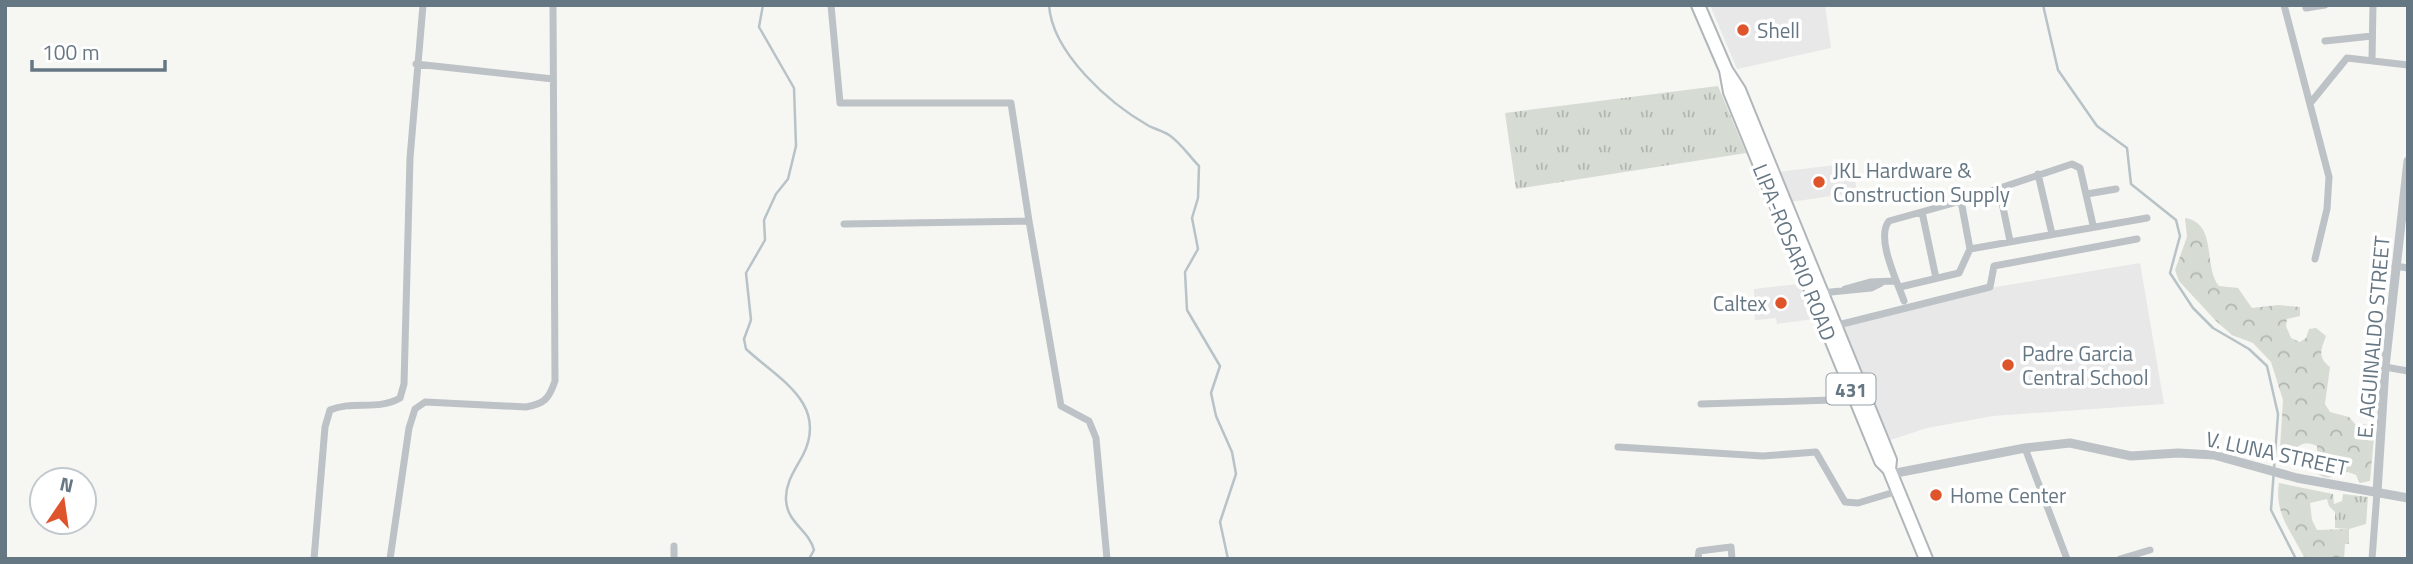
<svg xmlns="http://www.w3.org/2000/svg" width="2413" height="564" viewBox="0 0 2413 564" font-family="'Titillium Web',sans-serif">
<defs>
<pattern id="grass-tufts" width="24" height="20" patternUnits="userSpaceOnUse" patternTransform="scale(1.75)"><rect width="24" height="20" fill="#d6dbd3"/><path d="M3 7l-1-3M5 7V3M7 7l1-3M15 17l-1-3M17 17v-4M19 17l1-3" fill="none" stroke="#b1b6b1"/></pattern>
<pattern id="forest-crowns" width="20" height="18" patternUnits="userSpaceOnUse" patternTransform="scale(1.75)"><rect width="20" height="18" fill="#d6dbd3"/><path d="M2 6a3 3 0 1 1 6 0M12 15a3 3 0 1 1 6 0" fill="none" stroke="#b1b6b1"/></pattern>
</defs>
<rect width="100%" height="100%" fill="#f6f6f3"/>
<path fill="#e7e8e7" d="M 1710,5 L 1825,5 L 1831,48 L 1737,69 Z
M 1852,163 L 1857,192 L 1791,202 L 1778,172 Z
M 2140,263 L 2164,404 L 1993,416 L 1927,428 L 1890,440 L 1841,326 L 1996,287 Z
M 1799,284 L 1814,319 L 1777,324 L 1776,318 L 1755,320 L 1754,289 Z"/>
<path fill="url(#grass-tufts)" d="M 1718,86 L 1746,153 L 1516,189 L 1505,113 Z
M 2343,494 L 2368,497 L 2366,524 L 2349,529 L 2335,528 L 2335,512 L 2329,506 L 2342,501 Z"/>
<path fill="url(#forest-crowns)" d="M 2185,218 C 2218,223 2203,268 2219,286 L 2238,288 L 2252,308 L 2278,305 L 2300,307 L 2300,316 L 2287,319 L 2286,326 L 2291,338 L 2300,342 L 2306,338 L 2309,329 L 2316,328 L 2326,336 C 2321,350 2317,357 2330,367 L 2325,404 L 2330,412 L 2349,417 L 2355,424 L 2375,425 L 2370,481 L 2360,483 L 2356,475 L 2348,472 C 2337,473 2329,483 2317,473 L 2317,446 C 2299,437 2293,451 2285,466 L 2279,465 L 2283,400 L 2271,362 L 2253,343 L 2232,335 L 2216,321 L 2179,281 L 2175,270 L 2187,237 Z
M 2279,483 L 2333,494 L 2334,505 L 2329,506 L 2327,499 L 2310,503 L 2312,520 L 2317,530 L 2349,529 L 2349,544 L 2345,544 L 2344,559 L 2305,559 C 2292,532 2274,514 2279,483 Z"/>
<g fill="none" stroke-linecap="round" stroke-linejoin="round">
<path stroke="#b7c3c7" stroke-width="2.5" d="M 763,5 L 759,27 L 794,88 L 796,146 L 788,179 L 776,194 L 764,220 L 765,240 L 746,273 L 751,320 L 744,339 L 746,349 C 777,378 829,403 803,455 C 795,470 785,483 786,500 C 787,523 809,530 814,550 L 809,559
M 1049,5 C 1052,53 1110,104 1149,126 C 1155,129 1163,131 1169,135 C 1180,142 1190,157 1199,166 L 1198,198 L 1192,218 L 1198,249 L 1185,272 L 1187,310 L 1220,366 L 1211,393 L 1216,416 L 1232,452 L 1236,474 L 1220,522 L 1228,559
M 2043,5 L 2058,70 L 2097,126 L 2127,148 L 2131,184 L 2176,220 L 2180,236 L 2170,273 L 2193,308 L 2213,328 L 2249,349 L 2267,366 L 2278,414 L 2271,510 L 2296,559"/>
<defs>
<path id="primary" d="M 1698,5 L 1726,70 L 1739,90 L 1890,460 L 1889,469 L 1881,461 L 1730,92 L 1726,70
M 1889,469 L 1926,559"/>
</defs>
<use href="#primary" stroke="#b1b6ba" stroke-width="16"/>
<path stroke="#bdc2c6" stroke-width="7" d="M 831,5 L 840,103 L 1011,103 L 1029,221
M 2284,5 L 2329,177 L 2327,209 L 2315,259
M 2306,8 L 2325,5
M 2325,41 L 2372,36
M 2372,59 L 2373,5
M 416,64 L 553,79
M 2312,101 L 2347,58 L 2408,65
M 2038,174 L 2052,234
M 1999,188 L 2010,241
M 2087,194 L 2116,189
M 1961,201 L 1970,249
M 1922,212 L 1936,278
M 844,224 L 1029,221 L 1061,406 L 1089,421 L 1096,438 L 1107,559
M 2395,266 L 2408,268
M 1900,287 L 1959,273 L 1970,249 L 2147,218
M 1845,289 L 1870,282 L 1894,281
M 1821,293 L 1871,288 L 1881,283
M 1904,301 C 1898,283 1875,238 1889,221 L 1961,201 L 2072,164 L 2080,168 L 2093,225
M 1834,326 L 1990,287 L 1994,266 L 2137,239
M 2385,367 L 2408,371
M 1701,404 L 1832,400 L 1856,394
M 1618,447 L 1763,456 L 1816,452 L 1845,502 L 1858,503 L 1898,491
M 2025,448 L 2067,559
M 314,559 L 325,427 L 330,410 C 353,400 378,411 400,398 L 404,384 L 410,158 L 423,5
M 390,559 L 409,428 L 415,409 L 425,402 L 526,407 C 544,404 549,399 555,381 L 553,5
M 674,559 L 674,546
M 1698,559 L 1699,551 L 1731,547 L 1732,559
M 2120,559 L 2150,550
M 2372,559 L 2377,492"/>
<path stroke="#bdc2c6" stroke-width="9" d="M 1891,474 L 2025,448 L 2070,443 L 2131,456 L 2178,453 L 2214,455 L 2297,478 L 2408,498
M 2377,492 L 2385,367 L 2408,161"/>
<use href="#primary" stroke="#fff" stroke-width="12"/>
</g>
<g fill="#de542b" stroke="#fff" stroke-width="2.5">
<circle cx="1743" cy="30" r="7"/>
<circle cx="1819" cy="182" r="7"/>
<circle cx="1781" cy="303" r="7"/>
<circle cx="2008" cy="365" r="7"/>
<circle cx="1936" cy="495" r="7"/>
</g>
<g text-anchor="middle" dominant-baseline="central" stroke-width="7" stroke-linejoin="round" paint-order="stroke">
<rect fill="#fff" stroke="#94a0a9" stroke-width="2" x="1826.5" y="373.5" width="49" height="31" rx="5"/>
<g font-size="19" font-weight="bold" fill="#667784">
<text x="1851" y="389">431</text>
</g>
<g font-size="21" fill="#667784" stroke="#fff" text-anchor="start">
<text x="1757" y="30">Shell</text>
<text x="1833" y="170">JKL Hardware &amp;<tspan x="1833" dy="24">Construction Supply</tspan></text>
<text x="1767" y="303" text-anchor="end">Caltex</text>
<text x="2022" y="353">Padre Garcia<tspan x="2022" dy="24">Central School</tspan></text>
<text x="1950" y="495">Home Center</text>
</g>
<g font-size="21" fill="#667784" stroke="#fff">
<text transform="translate(1795 252) rotate(68)">LIPA-ROSARIO ROAD</text>
<text transform="translate(2373 337) rotate(-85)">E. AGUINALDO STREET</text>
<text transform="translate(2277 453) rotate(12)">V. LUNA STREET</text>
</g>
</g>
<rect width="2413" height="564" fill="none" stroke="#667784" stroke-width="14"/>
<g transform="translate(63 501) rotate(13)"><circle r="33" fill="#ffffff" stroke="#c2c9ce" stroke-width="2"/>
<path d="M0-5L12 26L0 18L-12 26Z" fill="#de542b"/>
<text y="-10" font-size="19" font-weight="bold" text-anchor="middle" fill="#667784">N</text>
</g>
<path d="M32 60v10h133v-10" fill="none" stroke="#667784" stroke-width="3.5"/>
<text x="42" y="60" font-size="21" fill="#667784" stroke="#ffffff" stroke-width="5" paint-order="stroke">100 m</text>
</svg>
